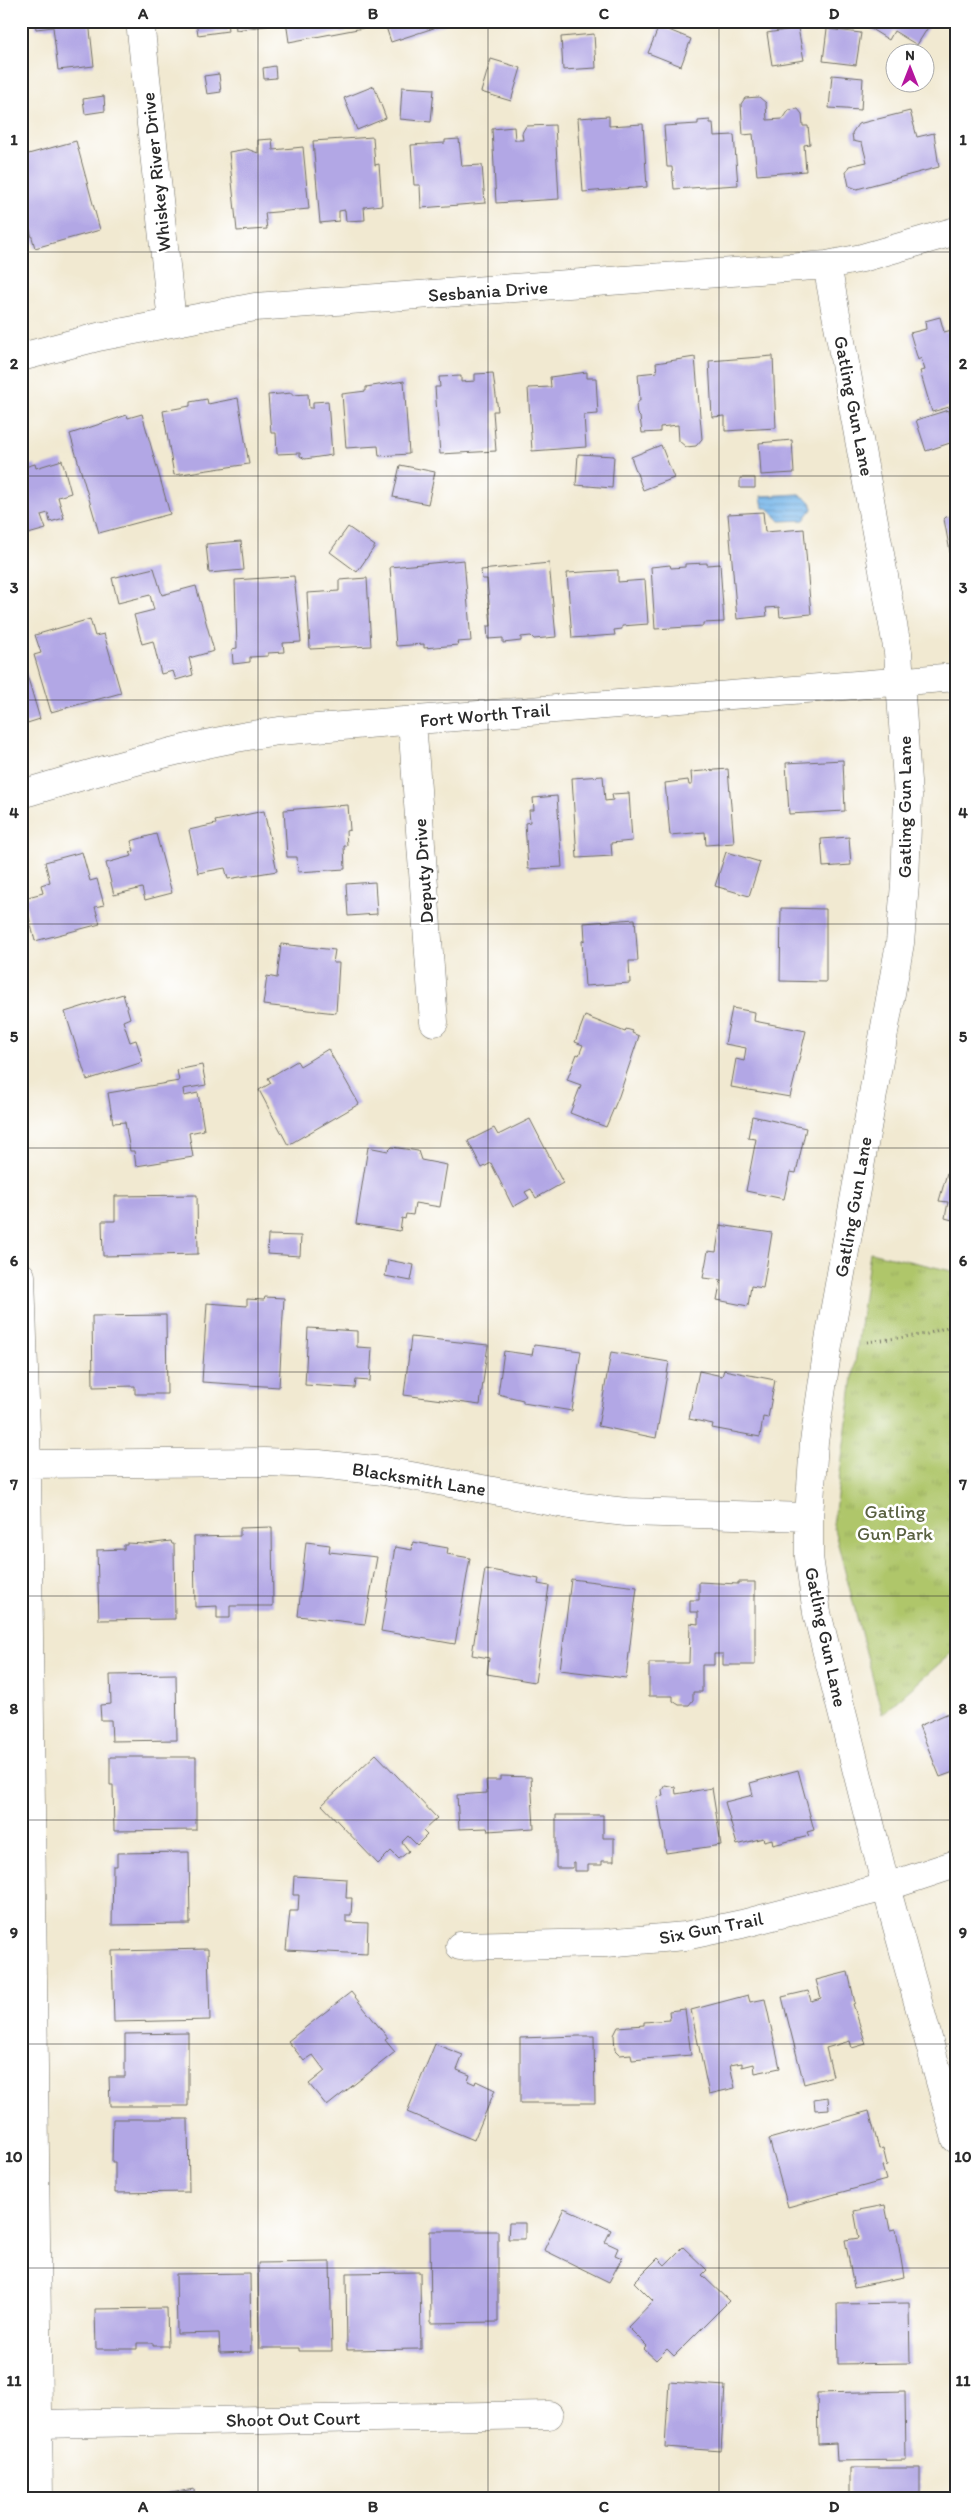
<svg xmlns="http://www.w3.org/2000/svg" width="977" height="2520" viewBox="0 0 977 2520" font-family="Itim,sans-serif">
<defs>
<pattern id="grass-tufts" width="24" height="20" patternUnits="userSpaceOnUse" patternTransform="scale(1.25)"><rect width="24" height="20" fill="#afc66b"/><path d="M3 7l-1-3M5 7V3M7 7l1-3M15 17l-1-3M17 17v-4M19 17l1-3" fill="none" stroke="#97aa5d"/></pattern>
<pattern id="water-rules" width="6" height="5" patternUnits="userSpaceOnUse" patternTransform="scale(1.25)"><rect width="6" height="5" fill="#76b6ea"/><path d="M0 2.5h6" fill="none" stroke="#6194be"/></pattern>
</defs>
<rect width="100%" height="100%" fill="#fff"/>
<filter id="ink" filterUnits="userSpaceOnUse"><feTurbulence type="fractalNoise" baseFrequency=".02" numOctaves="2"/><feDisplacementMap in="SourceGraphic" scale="10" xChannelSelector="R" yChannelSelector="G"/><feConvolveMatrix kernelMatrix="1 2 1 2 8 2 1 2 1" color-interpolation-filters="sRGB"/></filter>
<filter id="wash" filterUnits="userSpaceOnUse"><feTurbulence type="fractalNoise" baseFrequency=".0096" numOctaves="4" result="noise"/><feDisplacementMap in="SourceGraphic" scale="20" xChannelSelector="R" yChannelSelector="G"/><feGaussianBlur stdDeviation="1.12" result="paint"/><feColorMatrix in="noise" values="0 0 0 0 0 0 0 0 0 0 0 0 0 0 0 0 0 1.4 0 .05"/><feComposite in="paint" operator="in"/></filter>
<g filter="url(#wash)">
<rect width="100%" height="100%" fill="#f1e9d1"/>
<path fill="url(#grass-tufts)" stroke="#6d784b" d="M 870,1252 L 956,1272 L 956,1649 L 882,1714 L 833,1525 Z"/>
<path fill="url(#water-rules)" stroke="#50708a" d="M 799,494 L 811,502 L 812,509 L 804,520 L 780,521 L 768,508 L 763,508 L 761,496 Z"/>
<g id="blocks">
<path fill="#b2a7e5" d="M 21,21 L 89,21 L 94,66 L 58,70 L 53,27 L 36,29 L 35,23 L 21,25 Z
M 196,21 L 227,21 L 228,31 L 198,35 Z
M 235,21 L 278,21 L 279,24 L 236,30 Z
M 286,21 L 362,21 L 363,28 L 289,42 Z
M 384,21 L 452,21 L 452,22 L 391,42 Z
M 858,21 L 932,21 L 917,45 L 894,31 L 889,40 Z
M 659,26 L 691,39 L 681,66 L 648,53 Z
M 798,28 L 804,60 L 772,65 L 767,33 Z
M 827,29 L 861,33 L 856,65 L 823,61 Z
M 594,34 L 596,68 L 563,70 L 561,37 Z
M 491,59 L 521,68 L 511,101 L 481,92 Z
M 275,66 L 276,78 L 264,79 L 263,68 Z
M 219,74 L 221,92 L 207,94 L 204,76 Z
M 832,75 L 863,78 L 861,110 L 829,108 Z
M 374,86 L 386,118 L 357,130 L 344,98 Z
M 402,87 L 434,89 L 431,122 L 400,119 Z
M 104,96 L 105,111 L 85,114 L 83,99 Z
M 759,97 L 766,103 L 767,120 L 783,119 L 789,110 L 798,109 L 802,114 L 803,126 L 808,126 L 810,144 L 804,145 L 806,171 L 757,175 L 753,134 L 743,135 L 741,104 L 745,98 Z
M 910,111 L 917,137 L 934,133 L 939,167 L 857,189 L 849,186 L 846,172 L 849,166 L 867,162 L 862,143 L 853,141 L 852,133 L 858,124 Z
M 609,116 L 609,126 L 643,124 L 647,187 L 583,192 L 578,118 Z
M 710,120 L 710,123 L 713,123 L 714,136 L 734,135 L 738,185 L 674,189 L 672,167 L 667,167 L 664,126 L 698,124 L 698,121 Z
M 555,125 L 559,199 L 496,203 L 492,129 L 514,127 L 515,140 L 523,140 L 522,133 L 526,126 Z
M 373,137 L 375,165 L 379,164 L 382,205 L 364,207 L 365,220 L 346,221 L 345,210 L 339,211 L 339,221 L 320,223 L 313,141 Z
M 272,139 L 273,150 L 303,147 L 309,209 L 265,213 L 267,229 L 237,231 L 229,152 L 247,149 L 258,153 L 258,140 Z
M 459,139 L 462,166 L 482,165 L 485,203 L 421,208 L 420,185 L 414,185 L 411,145 L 445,143 L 445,140 Z
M 76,141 L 100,230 L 35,248 L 21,198 L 21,156 Z
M 940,317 L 944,332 L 956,329 L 956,405 L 932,412 L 920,371 L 925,370 L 921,358 L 918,360 L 910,333 L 926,329 L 925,321 Z
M 773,356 L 776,428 L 725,431 L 725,416 L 712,417 L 709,361 Z
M 695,357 L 702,439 L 696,446 L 686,447 L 679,441 L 678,425 L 660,427 L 660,432 L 642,433 L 640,417 L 637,414 L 636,405 L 640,400 L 638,374 L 657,372 L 656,363 Z
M 587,372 L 587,378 L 596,378 L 598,414 L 584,415 L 586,447 L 532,451 L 528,388 L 551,387 L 550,377 Z
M 493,373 L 498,411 L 493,411 L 496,451 L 440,454 L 435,387 L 440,387 L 439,377 L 461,376 L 461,382 L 475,381 L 475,374 Z
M 404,381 L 409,454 L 379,456 L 378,446 L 346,448 L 342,394 L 366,391 L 366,387 Z
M 292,393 L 292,395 L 308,394 L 309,408 L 313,408 L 313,402 L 328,401 L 332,455 L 305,459 L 300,456 L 300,453 L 277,454 L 276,433 L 271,433 L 268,395 Z
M 238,398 L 249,464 L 174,475 L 163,411 L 190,406 L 190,402 L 207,399 L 208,404 Z
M 948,410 L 956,441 L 926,451 L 916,420 Z
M 142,414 L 170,514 L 99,533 L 70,434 L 127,415 L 128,418 Z
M 792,440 L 794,473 L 761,475 L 759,443 Z
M 661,445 L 674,478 L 643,490 L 631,457 Z
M 578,454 L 614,456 L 612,488 L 576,485 Z
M 62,460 L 71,493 L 58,497 L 64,518 L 50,522 L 48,513 L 41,515 L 46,529 L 21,536 L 21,468 L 35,464 L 36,468 Z
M 400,465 L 435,472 L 428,504 L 393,497 Z
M 740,478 L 755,478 L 755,488 L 740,488 Z
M 763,512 L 765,532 L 804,529 L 811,614 L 780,617 L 779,607 L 766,608 L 767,616 L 737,619 L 728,514 Z
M 956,515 L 956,579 L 955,579 L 944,519 L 946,517 Z
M 348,527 L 375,546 L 357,572 L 330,552 Z
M 241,541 L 244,570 L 209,573 L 206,544 Z
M 464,560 L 471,641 L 457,642 L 458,645 L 424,648 L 424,644 L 396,646 L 390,567 Z
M 549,563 L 556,637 L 534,639 L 531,636 L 521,637 L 521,641 L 503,643 L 503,638 L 488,639 L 487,626 L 491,626 L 487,579 L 482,579 L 481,570 Z
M 707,563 L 707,565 L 720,564 L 724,622 L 703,623 L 703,626 L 655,629 L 651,567 L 670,565 L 671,568 L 685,567 L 685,564 Z
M 154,568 L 162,595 L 196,586 L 214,651 L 189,658 L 193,675 L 176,680 L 173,671 L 161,674 L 153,641 L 142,644 L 134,615 L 154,610 L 150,595 L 118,603 L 112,578 Z
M 618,570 L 618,582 L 645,580 L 648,624 L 622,626 L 622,629 L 614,630 L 615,635 L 572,638 L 567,573 Z
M 294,576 L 301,642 L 283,643 L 284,652 L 268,653 L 268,656 L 250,657 L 250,662 L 233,664 L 232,649 L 237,648 L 235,580 Z
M 367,578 L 371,646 L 310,649 L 307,593 L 339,591 L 339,580 Z
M 90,619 L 95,636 L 104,634 L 121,693 L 51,712 L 34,655 L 41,653 L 35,635 Z
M 22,658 L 40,719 L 21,725 L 21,658 Z
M 843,760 L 845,811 L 789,814 L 786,763 Z
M 728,769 L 734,843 L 706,845 L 705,832 L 670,835 L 665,783 L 688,780 L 689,785 L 692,785 L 691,772 Z
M 603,776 L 605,801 L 613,800 L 612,794 L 629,793 L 632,841 L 611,843 L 612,856 L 577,858 L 572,778 Z
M 557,796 L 562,867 L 528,869 L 525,823 L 530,822 L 529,810 L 534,810 L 533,798 Z
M 348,805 L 350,830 L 346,831 L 347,846 L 344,846 L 345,869 L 298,872 L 297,857 L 287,857 L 284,810 Z
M 264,811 L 277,871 L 228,879 L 225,868 L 198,873 L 189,830 L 216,824 L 215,821 Z
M 156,834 L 172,893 L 145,900 L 142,888 L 114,895 L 106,863 L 132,856 L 130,852 L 134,851 L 131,841 Z
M 849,837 L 851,865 L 823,867 L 821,839 Z
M 82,852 L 90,881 L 97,879 L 104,905 L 95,907 L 100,924 L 35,941 L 24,898 L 43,893 L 41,885 L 50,882 L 45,862 Z
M 726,852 L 760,862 L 749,896 L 715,886 Z
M 375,882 L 377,914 L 348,916 L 346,884 Z
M 781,908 L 826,909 L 826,982 L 780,981 Z
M 635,919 L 638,961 L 629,961 L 630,983 L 585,986 L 582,941 L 585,940 L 584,923 Z
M 281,944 L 335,950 L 333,963 L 339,963 L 336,1013 L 263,1005 L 267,976 L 277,978 Z
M 123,994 L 130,1018 L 123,1021 L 130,1042 L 136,1040 L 143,1062 L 87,1080 L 65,1012 Z
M 732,1008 L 755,1012 L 754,1021 L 806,1031 L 790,1097 L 731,1087 L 736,1059 L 744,1061 L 746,1048 L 725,1044 Z
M 585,1016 L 625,1032 L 626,1029 L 633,1031 L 632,1033 L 639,1036 L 619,1096 L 606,1127 L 570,1113 L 581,1085 L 567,1080 L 577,1054 L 579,1055 L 583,1045 L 575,1042 Z
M 328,1049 L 359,1104 L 288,1145 L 259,1090 L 271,1083 L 268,1078 L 297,1061 L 300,1066 Z
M 202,1065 L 206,1085 L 183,1089 L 184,1096 L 198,1093 L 204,1130 L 189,1133 L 193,1157 L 136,1166 L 134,1151 L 130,1151 L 125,1122 L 113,1123 L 108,1093 L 179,1081 L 177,1070 Z
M 752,1116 L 806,1128 L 796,1173 L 790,1172 L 784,1199 L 746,1191 L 756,1139 L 748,1138 Z
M 530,1119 L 563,1183 L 536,1198 L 531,1189 L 525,1192 L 529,1198 L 513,1207 L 491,1163 L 482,1168 L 468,1141 L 494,1128 L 498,1135 Z
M 368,1147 L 388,1151 L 392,1147 L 418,1151 L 421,1160 L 447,1165 L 440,1207 L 415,1203 L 413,1215 L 406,1214 L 405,1219 L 402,1218 L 400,1231 L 356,1224 Z
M 955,1152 L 956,1152 L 956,1221 L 945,1218 L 948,1202 L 939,1201 L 947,1173 L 951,1173 Z
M 197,1195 L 198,1254 L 103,1256 L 102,1221 L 115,1221 L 115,1196 Z
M 720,1225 L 772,1233 L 763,1288 L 751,1286 L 748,1306 L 717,1300 L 721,1280 L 703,1278 L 708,1251 L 716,1252 Z
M 268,1235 L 301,1236 L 300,1256 L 267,1254 Z
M 388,1260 L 414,1265 L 411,1281 L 385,1276 Z
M 265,1297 L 284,1298 L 279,1387 L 202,1382 L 207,1303 L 247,1306 L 247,1299 L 264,1300 Z
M 166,1315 L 167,1394 L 135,1394 L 135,1386 L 93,1387 L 92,1316 Z
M 308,1328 L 357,1331 L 357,1347 L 372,1348 L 370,1381 L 356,1380 L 355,1388 L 305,1385 Z
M 411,1337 L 488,1345 L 480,1405 L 404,1395 Z
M 534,1345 L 581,1351 L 572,1411 L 523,1403 L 523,1400 L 498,1394 L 504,1351 L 532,1355 Z
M 611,1352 L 669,1362 L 656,1438 L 598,1426 Z
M 724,1370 L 775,1380 L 768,1418 L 763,1417 L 760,1437 L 712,1428 L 713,1424 L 689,1419 L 699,1371 L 722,1376 Z
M 272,1527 L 273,1606 L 230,1606 L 230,1618 L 217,1618 L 217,1606 L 195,1607 L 194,1537 L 240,1536 L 240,1528 Z
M 171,1541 L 172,1544 L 174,1544 L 175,1619 L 99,1620 L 97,1550 L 124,1549 L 124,1545 L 127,1545 L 127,1543 L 146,1544 Z
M 306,1542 L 330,1545 L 329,1552 L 377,1557 L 365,1624 L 298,1616 Z
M 413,1542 L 448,1548 L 447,1554 L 470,1558 L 455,1644 L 381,1631 L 395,1547 L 412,1550 Z
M 485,1569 L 539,1579 L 538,1584 L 549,1586 L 535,1682 L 487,1674 L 489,1658 L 472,1655 Z
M 571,1579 L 637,1587 L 626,1678 L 560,1670 Z
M 699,1582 L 738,1584 L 738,1582 L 755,1582 L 755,1665 L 723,1665 L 723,1654 L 714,1654 L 714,1665 L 702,1665 L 702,1692 L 693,1692 L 693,1700 L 689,1705 L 679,1705 L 673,1701 L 673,1696 L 649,1696 L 649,1663 L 689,1663 L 690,1623 L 698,1624 L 698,1612 L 690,1612 L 690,1600 L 699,1600 Z
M 176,1674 L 177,1740 L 112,1741 L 111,1720 L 101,1720 L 100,1705 L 111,1704 L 110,1675 Z
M 951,1712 L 952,1716 L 956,1715 L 956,1771 L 940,1777 L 919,1726 Z
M 376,1754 L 437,1818 L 423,1831 L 427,1835 L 417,1845 L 408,1836 L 402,1842 L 409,1851 L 399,1859 L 391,1851 L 378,1864 L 322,1805 Z
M 110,1757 L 196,1757 L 196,1830 L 114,1831 L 113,1785 L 110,1785 Z
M 798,1770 L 814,1830 L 807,1832 L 809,1836 L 773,1845 L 772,1839 L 764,1841 L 763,1838 L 737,1845 L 725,1802 L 753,1795 L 750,1783 Z
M 500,1776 L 531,1777 L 534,1828 L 488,1831 L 487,1828 L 459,1829 L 457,1795 L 487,1793 L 486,1780 L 500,1780 Z
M 665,1785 L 675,1787 L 676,1794 L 712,1788 L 721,1845 L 666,1853 L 657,1797 L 663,1796 L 662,1790 Z
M 556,1815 L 603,1815 L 603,1838 L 614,1838 L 614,1861 L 602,1861 L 602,1865 L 588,1865 L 588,1871 L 575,1871 L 575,1862 L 573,1862 L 573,1868 L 556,1868 Z
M 189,1852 L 190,1924 L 112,1925 L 113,1866 L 117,1866 L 117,1853 Z
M 294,1876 L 347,1879 L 346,1898 L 352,1898 L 351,1915 L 346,1915 L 346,1922 L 368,1923 L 367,1954 L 286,1950 L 290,1911 L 298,1911 L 299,1895 L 293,1895 Z
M 208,1949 L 210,2020 L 114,2022 L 112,1951 Z
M 848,1972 L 855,2003 L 853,2004 L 866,2044 L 852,2048 L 850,2041 L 826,2048 L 833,2076 L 804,2084 L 782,1997 L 808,1991 L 811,2001 L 821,1998 L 816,1980 Z
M 351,1992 L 388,2038 L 385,2040 L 395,2052 L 327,2106 L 309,2084 L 325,2071 L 313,2055 L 304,2061 L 288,2041 Z
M 748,1995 L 750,2002 L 765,1999 L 780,2068 L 755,2073 L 754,2064 L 742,2067 L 742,2063 L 730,2065 L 735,2088 L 709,2094 L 691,2010 Z
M 685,2009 L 691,2055 L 632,2060 L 631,2054 L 620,2055 L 615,2050 L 614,2035 L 618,2027 L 644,2025 L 644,2022 L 670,2020 L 669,2011 Z
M 188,2033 L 188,2106 L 110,2106 L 109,2077 L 125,2077 L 125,2034 Z
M 579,2036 L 594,2036 L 595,2103 L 520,2103 L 520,2038 Z
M 435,2044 L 463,2055 L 457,2070 L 470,2075 L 468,2081 L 475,2084 L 476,2081 L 495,2090 L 474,2140 L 407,2112 Z
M 828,2097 L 829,2109 L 815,2110 L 814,2099 Z
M 869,2111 L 879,2149 L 883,2148 L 887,2165 L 882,2166 L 886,2180 L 788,2207 L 769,2139 Z
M 113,2119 L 188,2119 L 189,2192 L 115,2193 L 115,2162 L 112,2162 Z
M 885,2205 L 890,2230 L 896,2229 L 904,2277 L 854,2287 L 845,2240 L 859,2238 L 854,2211 Z
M 564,2208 L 611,2230 L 605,2242 L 618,2248 L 615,2255 L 622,2258 L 609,2282 L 544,2250 Z
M 509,2223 L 525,2223 L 525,2239 L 508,2239 Z
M 430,2231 L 498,2231 L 498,2322 L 431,2323 Z
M 683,2247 L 707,2270 L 702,2275 L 729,2301 L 674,2356 L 667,2349 L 656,2360 L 644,2349 L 647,2346 L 628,2327 L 653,2301 L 634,2282 L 658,2258 L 665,2265 Z
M 330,2262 L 332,2351 L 299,2351 L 299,2348 L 259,2348 L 258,2263 Z
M 420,2272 L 421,2349 L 347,2350 L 346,2273 Z
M 250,2273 L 251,2352 L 220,2353 L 219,2333 L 177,2334 L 176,2274 Z
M 909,2303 L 910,2363 L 838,2364 L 837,2304 Z
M 167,2308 L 168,2346 L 153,2346 L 153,2343 L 137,2343 L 137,2349 L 96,2349 L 95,2309 Z
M 669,2382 L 725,2386 L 721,2451 L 665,2447 Z
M 905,2391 L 906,2460 L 837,2461 L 836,2443 L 818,2444 L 817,2393 Z
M 850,2468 L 920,2468 L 920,2495 L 915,2495 L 915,2499 L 850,2499 Z
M 194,2489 L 195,2499 L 143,2499 L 143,2498 Z
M 371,2493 L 405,2493 L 405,2499 L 332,2499 L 332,2494 L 371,2495 Z"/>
</g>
</g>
<g filter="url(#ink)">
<use href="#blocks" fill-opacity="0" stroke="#706e65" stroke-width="1"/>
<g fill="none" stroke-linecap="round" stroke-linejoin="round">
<defs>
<path id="street" d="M 140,21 L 172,322
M 827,265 L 898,652 L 908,796 L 905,884 L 900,943 L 828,1346 L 814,1442 L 809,1517 L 809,1557 L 817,1613 L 886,1887 L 956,2139
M 21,357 L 98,337 L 255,307 L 827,265 L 862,258 L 956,231
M 412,721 L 434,1022
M 21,794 C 107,769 191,743 279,731 L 956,677
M 21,1276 L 27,1464 L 39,2499
M 27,1464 L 264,1462 L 319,1464 L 384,1471 L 581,1507 L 626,1512 L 809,1517
M 460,1946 L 605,1943 L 685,1936 L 742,1924 L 886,1887 L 956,1864
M 37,2424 L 549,2415"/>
</defs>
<use href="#street" stroke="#706e65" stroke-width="29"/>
<path stroke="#706e65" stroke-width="3" stroke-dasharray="1 4" stroke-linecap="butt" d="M 867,1342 L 927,1334 L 956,1324"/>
<use href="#street" stroke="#fff" stroke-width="28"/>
</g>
</g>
<path fill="none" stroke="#2b2b2b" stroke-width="1" stroke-opacity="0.55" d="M 258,21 L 258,2499M 488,21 L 488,2499M 719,21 L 719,2499M 21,252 L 956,252M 21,476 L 956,476M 21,700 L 956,700M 21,924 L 956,924M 21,1148 L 956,1148M 21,1372 L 956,1372M 21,1596 L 956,1596M 21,1820 L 956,1820M 21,2044 L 956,2044M 21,2268 L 956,2268"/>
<g text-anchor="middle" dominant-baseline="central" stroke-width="5" stroke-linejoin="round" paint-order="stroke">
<g font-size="19" fill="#2b2b2b" stroke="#fff">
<text transform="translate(156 172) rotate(-96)">Whiskey River Drive</text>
<text transform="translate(488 291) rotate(-4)">Sesbania Drive</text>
<text transform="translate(854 406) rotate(79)">Gatling Gun Lane</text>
<text transform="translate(485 715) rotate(-5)">Fort Worth Trail</text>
<text transform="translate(904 807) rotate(-90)">Gatling Gun Lane</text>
<text transform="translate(423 871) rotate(-94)">Deputy Drive</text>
<text transform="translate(853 1207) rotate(-80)">Gatling Gun Lane</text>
<text transform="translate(419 1479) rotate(9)">Blacksmith Lane</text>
<text transform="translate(826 1637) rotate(78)">Gatling Gun Lane</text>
<text transform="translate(711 1928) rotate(-11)">Six Gun Trail</text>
<text transform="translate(293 2419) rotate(-1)">Shoot Out Court</text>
</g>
<g font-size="19" fill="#596141" stroke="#fff">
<text x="895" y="1511">Gatling<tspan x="895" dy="22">Gun Park</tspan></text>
</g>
</g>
<rect width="977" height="2520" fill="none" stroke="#fff" stroke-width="55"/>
<g transform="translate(910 68)"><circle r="24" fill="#ffffff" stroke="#aaaaaa"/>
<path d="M0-4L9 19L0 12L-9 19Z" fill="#b5179e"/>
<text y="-8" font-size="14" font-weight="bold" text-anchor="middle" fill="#2b2b2b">N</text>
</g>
<rect x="28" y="28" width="922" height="2464" fill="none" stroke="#2b2b2b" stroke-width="2"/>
<g font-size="16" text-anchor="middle" font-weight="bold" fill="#2b2b2b">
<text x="143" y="19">A</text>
<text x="373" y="19">B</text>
<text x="604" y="19">C</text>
<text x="834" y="19">D</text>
<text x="14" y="145">1</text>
<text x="963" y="145">1</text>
<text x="14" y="369">2</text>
<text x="963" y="369">2</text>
<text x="14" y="593">3</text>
<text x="963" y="593">3</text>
<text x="14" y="818">4</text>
<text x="963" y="818">4</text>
<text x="14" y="1042">5</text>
<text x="963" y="1042">5</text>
<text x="14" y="1266">6</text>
<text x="963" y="1266">6</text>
<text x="14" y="1490">7</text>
<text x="963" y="1490">7</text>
<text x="14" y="1714">8</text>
<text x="963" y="1714">8</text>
<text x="14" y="1938">9</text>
<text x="963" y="1938">9</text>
<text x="14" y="2162">10</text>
<text x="963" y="2162">10</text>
<text x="14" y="2386">11</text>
<text x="963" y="2386">11</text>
<text x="143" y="2512">A</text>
<text x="373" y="2512">B</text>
<text x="604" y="2512">C</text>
<text x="834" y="2512">D</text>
</g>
</svg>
